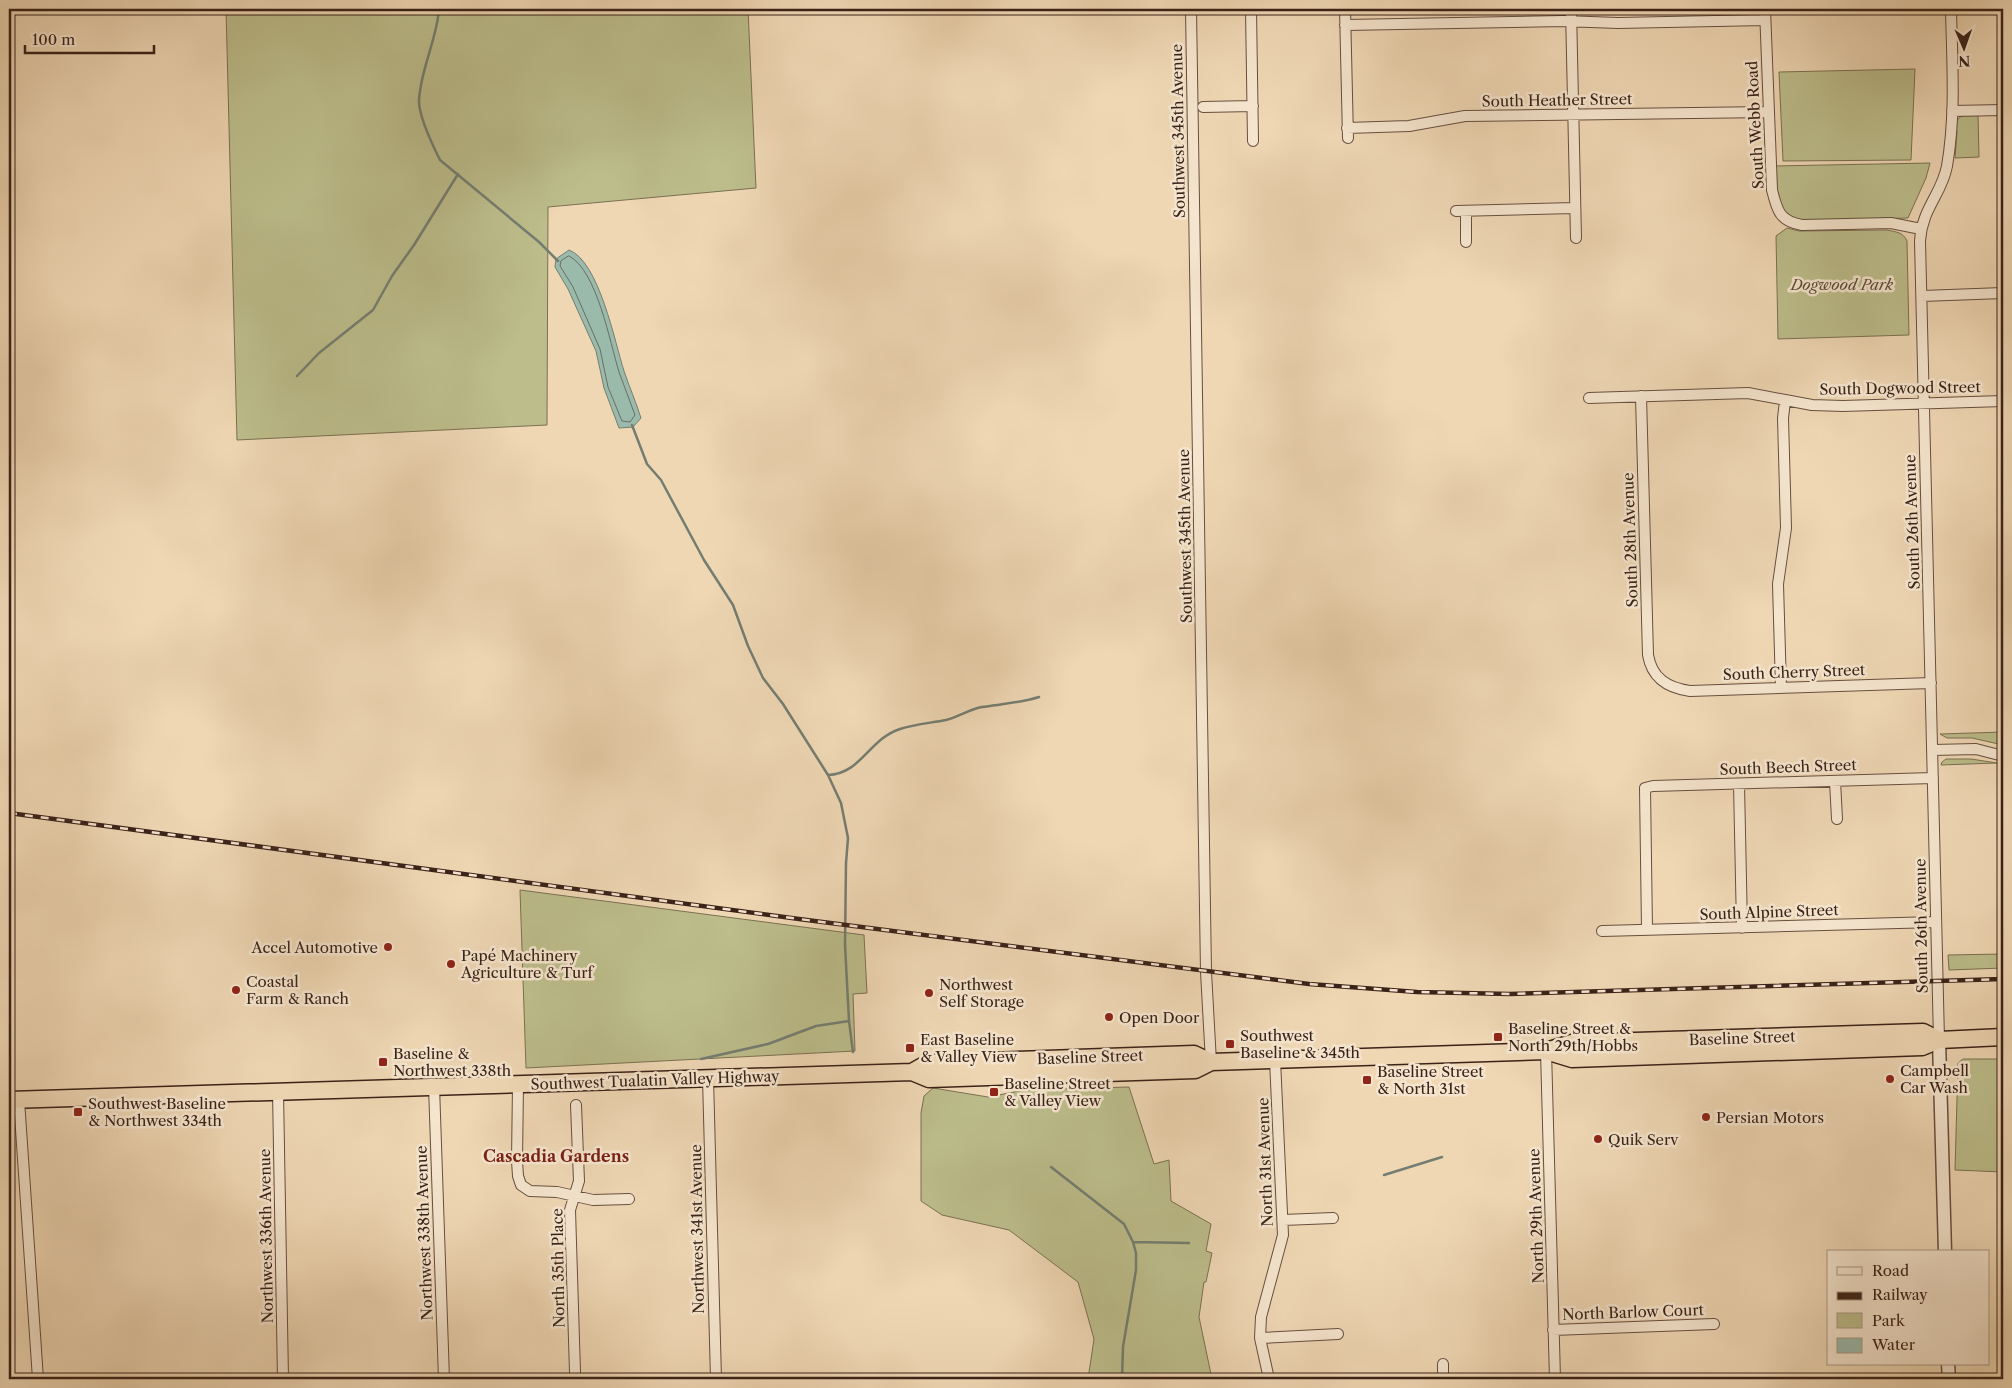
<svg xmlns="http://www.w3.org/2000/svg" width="2012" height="1388" viewBox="0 0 2012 1388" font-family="'Libre Caslon Text',serif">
<rect width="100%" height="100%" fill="#efd7b4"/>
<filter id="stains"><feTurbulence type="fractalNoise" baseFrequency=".004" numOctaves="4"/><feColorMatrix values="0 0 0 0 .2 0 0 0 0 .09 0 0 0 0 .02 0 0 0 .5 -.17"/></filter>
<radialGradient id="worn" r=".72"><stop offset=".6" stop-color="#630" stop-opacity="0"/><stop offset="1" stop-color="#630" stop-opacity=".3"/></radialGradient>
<path fill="#bcbd8b" stroke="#7b7052" d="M 226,9 L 748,9 L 756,188 L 548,207 L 547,425 L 237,440 Z
M 1915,69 L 1911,160 L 1783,161 L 1779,72 Z
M 1978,114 L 1979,157 L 1955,158 L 1957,131 L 1955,125 C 1959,113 1967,115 1978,114 Z
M 1930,163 L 1926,178 L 1908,218 L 1798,221 L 1786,214 L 1776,193 L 1773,166 Z
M 1787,228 L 1799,231 L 1887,230 C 1896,232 1903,232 1907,241 L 1909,335 L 1778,339 L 1776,236 Z
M 2003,732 L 2003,745 L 1972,738 L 1947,738 L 1940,734 Z
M 1946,759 L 1971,759 L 1997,763 L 1941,765 L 1942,762 Z
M 520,890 L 864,935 L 867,993 L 853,994 L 855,1051 L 526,1068 Z
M 2003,954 L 2003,968 L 1949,970 L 1948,955 Z
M 1963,1059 L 2003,1059 L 2003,1172 L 1955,1170 L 1958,1063 Z
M 1129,1087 L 1154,1164 L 1169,1160 L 1171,1201 L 1211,1224 L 1206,1251 L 1212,1253 L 1206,1282 L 1204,1282 L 1199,1317 L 1212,1379 L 1088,1379 L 1094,1339 L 1078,1282 L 1009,1230 L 942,1215 L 921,1201 L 921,1113 L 924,1096 L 933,1088 L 988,1097 L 1025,1090 Z"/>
<path fill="#9abaac" stroke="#747d71" d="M 569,250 C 599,261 615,343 624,371 C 629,386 636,402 641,418 L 633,427 L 619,428 L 604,388 L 596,351 L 568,289 L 555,267 L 556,259 Z"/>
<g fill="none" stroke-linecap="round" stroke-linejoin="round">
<path stroke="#6a6e62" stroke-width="1" d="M 569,256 C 597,270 610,343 619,372 C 624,386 630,401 635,415 L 630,422 L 622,421 L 608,387 L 600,349 L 573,287 L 560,266 L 561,261 Z"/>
<path stroke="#747d71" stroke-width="2.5" d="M 439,9 C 437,39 420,71 419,101 C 419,117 433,146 440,160 L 539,242 L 558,261
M 297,376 L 319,353 L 373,310 L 392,276 L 414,245 L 458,174
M 632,425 L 647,464 L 661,480 L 704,560 L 733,605 L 748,646 L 763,678 L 783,704 L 828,775 L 841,803 L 848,838 L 846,863 L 845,945 L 849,1021 L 853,1052
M 828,775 C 861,774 869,739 900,729 C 915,724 931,723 946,720 C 958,717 970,709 982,707 C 1002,704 1020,703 1039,697
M 701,1059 L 768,1044 L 816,1026 L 849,1021
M 1051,1167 L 1124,1224 L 1133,1242 L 1136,1253 L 1136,1270 L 1123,1347 L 1122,1379
M 1384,1175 L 1442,1157
M 1133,1242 L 1189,1243"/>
<defs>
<path id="minor" d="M 1191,9 L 1206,972 L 1211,1062
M 1251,9 L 1253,141
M 1345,9 L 1348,138
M 1571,9 L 1576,238
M 1765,9 L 1772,190 C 1777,210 1779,221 1802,225 L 1891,223 L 1921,229
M 1345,25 L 1563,21 L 1618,23 L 1765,20
M 1203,107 L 1253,106
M 1952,111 L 2003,110
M 1347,128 L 1409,126 L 1465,116 L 1769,112
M 1456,211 L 1574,208
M 1466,211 L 1466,242
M 1922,296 L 2003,293
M 1641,396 L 1648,655 C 1652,678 1667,688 1690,691 L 1931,683
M 1589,398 L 1748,393 L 1812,405 L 1843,406 L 2003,401
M 1781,688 L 1778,584 L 1786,528 L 1783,418 L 1785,401
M 1933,750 L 1976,749 L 2003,756
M 1835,781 L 1837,819
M 1739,784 L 1742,928
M 1647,930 L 1645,788 L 1653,786 L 1933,778
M 1602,931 L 1936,922
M 1939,1040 L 1920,241 C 1922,208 1942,194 1947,166 C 1956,114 1952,61 1951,9
M 1546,1051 L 1555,1379
M 708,1078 L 716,1379
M 518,1084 L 517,1161 L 518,1176 L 521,1185 L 530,1191 L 557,1192 L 593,1200 L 629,1199
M 434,1086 L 444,1379
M 278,1091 L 283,1379
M 19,1100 L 38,1379
M 1283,1220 L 1333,1218
M 1553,1330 L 1714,1324
M 1260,1338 L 1338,1334
M 1443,1364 L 1443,1379
M 575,1372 L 570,1210 L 579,1181 L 576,1105
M 1269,1379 L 1260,1338 L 1261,1317 L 1283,1235 L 1275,1060"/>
<path id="tertiary" d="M 1939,1040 L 1945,1252
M 1948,1364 L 1949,1379"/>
<path id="trunk" d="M 1546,1051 L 1572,1059 L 1922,1047 L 1939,1040 L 2003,1037
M 912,1072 L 928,1063 L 1194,1054 L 1211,1062
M 9,1100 L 912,1072 L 929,1079 L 1195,1070 L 1211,1062 L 1546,1051 L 1571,1043 L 1923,1032 L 1939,1040"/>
</defs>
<use href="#minor" stroke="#674f40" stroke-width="12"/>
<use href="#tertiary" stroke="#674f40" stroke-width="15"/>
<use href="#trunk" stroke="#3a2219" stroke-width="19"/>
<use href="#minor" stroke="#f5e5ce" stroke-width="10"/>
<use href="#tertiary" stroke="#f5e5ce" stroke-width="12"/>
<use href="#trunk" stroke="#efd7b4" stroke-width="16"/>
<defs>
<path id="rail" d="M 9,813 L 799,919 L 1309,984 L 1417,992 L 1510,994 L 2003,979"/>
</defs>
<use href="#rail" stroke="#3a2219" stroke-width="4.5"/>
<use href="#rail" stroke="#f5e5ce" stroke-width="2.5" stroke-dasharray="8" stroke-linecap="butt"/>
</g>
<g fill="#8f2418" stroke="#f5e5ce" stroke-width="2">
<circle cx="388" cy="947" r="5"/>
<circle cx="451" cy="964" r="5"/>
<circle cx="236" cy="990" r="5"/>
<circle cx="929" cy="993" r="5"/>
<circle cx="1109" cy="1017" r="5"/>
<rect x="1493" y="1032" width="10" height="10" rx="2.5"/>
<rect x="1225" y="1039" width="10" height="10" rx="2.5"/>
<rect x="905" y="1043" width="10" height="10" rx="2.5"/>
<rect x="378" y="1057" width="10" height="10" rx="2.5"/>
<circle cx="1890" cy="1079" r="5"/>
<rect x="1362" y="1075" width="10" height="10" rx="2.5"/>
<rect x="989" y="1087" width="10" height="10" rx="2.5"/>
<rect x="73" y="1107" width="10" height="10" rx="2.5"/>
<circle cx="1706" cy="1117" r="5"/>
<circle cx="1598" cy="1139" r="5"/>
</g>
<g text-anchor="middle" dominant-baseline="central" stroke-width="5" stroke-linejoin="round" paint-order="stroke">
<g font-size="15" fill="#3a2219" stroke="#f5e5ce">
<text transform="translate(1557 100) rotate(-1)">South Heather Street</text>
<text transform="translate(1755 125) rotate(-93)">South Webb Road</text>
<text transform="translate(1178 131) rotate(-91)">Southwest 345th Avenue</text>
<text transform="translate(1900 388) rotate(-1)">South Dogwood Street</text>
<text transform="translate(1912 522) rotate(-92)">South 26th Avenue</text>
<text transform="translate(1185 536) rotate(-91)">Southwest 345th Avenue</text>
<text transform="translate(1630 540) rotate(-92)">South 28th Avenue</text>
<text transform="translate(1794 672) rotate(-2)">South Cherry Street</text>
<text transform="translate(1788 767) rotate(-2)">South Beech Street</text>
<text transform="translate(1769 912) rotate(-2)">South Alpine Street</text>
<text transform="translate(1921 926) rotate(-91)">South 26th Avenue</text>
<text transform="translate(1742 1038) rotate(-2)">Baseline Street</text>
<text transform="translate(1090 1057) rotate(-2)">Baseline Street</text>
<text transform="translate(655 1080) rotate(-2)">Southwest Tualatin Valley Highway</text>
<text transform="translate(1265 1162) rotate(-92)">North 31st Avenue</text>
<text transform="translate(1536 1216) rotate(-92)">North 29th Avenue</text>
<text transform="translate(697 1229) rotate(-91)">Northwest 341st Avenue</text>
<text transform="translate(424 1233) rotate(-92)">Northwest 338th Avenue</text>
<text transform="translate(266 1236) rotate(-91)">Northwest 336th Avenue</text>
<text transform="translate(558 1268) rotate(-91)">North 35th Place</text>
<text transform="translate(1633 1312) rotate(-2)">North Barlow Court</text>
</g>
<g font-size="15" font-style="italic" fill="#5a4936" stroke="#f5e5ce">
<text x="1842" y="284">Dogwood Park</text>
</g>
<g font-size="15" fill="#3a2219" stroke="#f5e5ce" text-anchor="start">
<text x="378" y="947" text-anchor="end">Accel Automotive</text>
<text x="461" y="955">Papé Machinery<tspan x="461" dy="17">Agriculture &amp; Turf</tspan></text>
<text x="246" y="981">Coastal<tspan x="246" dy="17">Farm &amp; Ranch</tspan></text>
<text x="939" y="984">Northwest<tspan x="939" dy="17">Self Storage</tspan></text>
<text x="1119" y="1017">Open Door</text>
<text x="1508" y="1028">Baseline Street &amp;<tspan x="1508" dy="17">North 29th/Hobbs</tspan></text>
<text x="1240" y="1035">Southwest<tspan x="1240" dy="17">Baseline &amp; 345th</tspan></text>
<text x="920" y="1039">East Baseline<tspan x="920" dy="17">&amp; Valley View</tspan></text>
<text x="393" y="1053">Baseline &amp;<tspan x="393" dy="17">Northwest 338th</tspan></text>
<text x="1900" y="1070">Campbell<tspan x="1900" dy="17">Car Wash</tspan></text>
<text x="1377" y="1071">Baseline Street<tspan x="1377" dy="17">&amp; North 31st</tspan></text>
<text x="1004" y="1083">Baseline Street<tspan x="1004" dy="17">&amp; Valley View</tspan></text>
<text x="88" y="1103">Southwest Baseline<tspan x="88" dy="17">&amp; Northwest 334th</tspan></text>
<text x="1716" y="1117">Persian Motors</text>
<text x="1608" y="1139">Quik Serv</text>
</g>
<g font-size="16" font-weight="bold" fill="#7a1f14" stroke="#f5e5ce">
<text x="556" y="1156">Cascadia Gardens</text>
</g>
</g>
<rect width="2012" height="1388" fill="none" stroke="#efd7b4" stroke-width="30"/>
<rect x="10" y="10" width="1992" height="1368" fill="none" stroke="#3a2219" stroke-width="2.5"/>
<rect x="15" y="15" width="1982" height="1358" fill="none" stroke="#3a2219"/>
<rect x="1827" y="1250" width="162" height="115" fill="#f5e5ce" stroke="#aa9786"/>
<rect x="1837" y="1267" width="25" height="8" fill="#f5e5ce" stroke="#aa9786"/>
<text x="1872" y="1276" font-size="15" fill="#3a2219">Road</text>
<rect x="1837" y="1292" width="25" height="8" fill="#3a2219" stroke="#aa9786"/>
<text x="1872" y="1300" font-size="15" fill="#3a2219">Railway</text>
<rect x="1837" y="1313" width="25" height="15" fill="#bcbd8b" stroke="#aa9786"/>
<text x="1872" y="1326" font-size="15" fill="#3a2219">Park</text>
<rect x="1837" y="1338" width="25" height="15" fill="#9abaac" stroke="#aa9786"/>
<text x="1872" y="1350" font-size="15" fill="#3a2219">Water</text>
<g transform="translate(1964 48) rotate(178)" stroke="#f5e5ce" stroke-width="4" paint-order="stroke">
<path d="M0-4L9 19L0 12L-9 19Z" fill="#3a2219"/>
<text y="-8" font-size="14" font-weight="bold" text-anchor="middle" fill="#3a2219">N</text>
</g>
<path d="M25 45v8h129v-8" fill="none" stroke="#3a2219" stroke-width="2.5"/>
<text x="32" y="45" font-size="15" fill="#3a2219" stroke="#f5e5ce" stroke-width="4" paint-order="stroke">100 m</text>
<rect width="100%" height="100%" filter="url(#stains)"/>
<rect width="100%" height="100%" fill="url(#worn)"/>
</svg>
